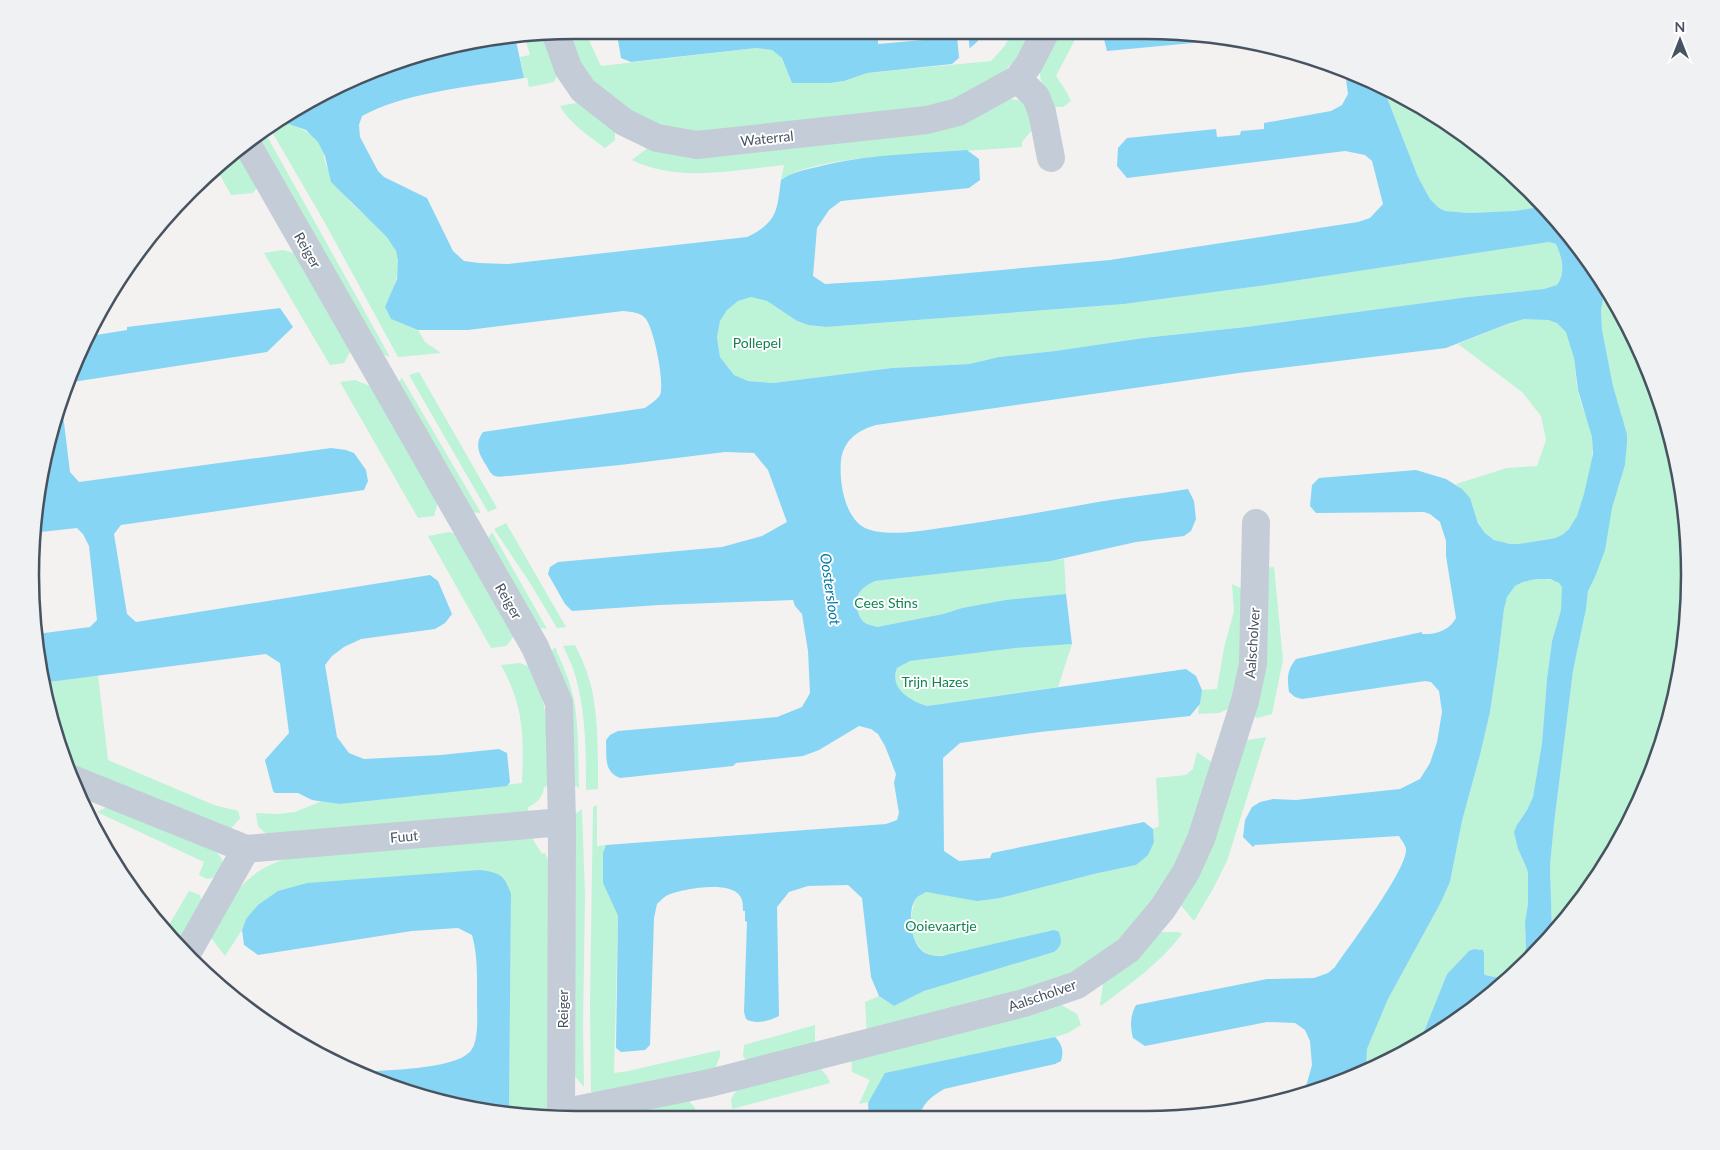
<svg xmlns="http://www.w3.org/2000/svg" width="1720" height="1150" viewBox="0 0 1720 1150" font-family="Lato,sans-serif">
<rect width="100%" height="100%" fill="#f4f1f1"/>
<path fill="#bdf3d6" d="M 1080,30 L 1056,76 L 1066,91 L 1071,101 L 1063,107 L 1053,107 C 1032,69 1038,66 1058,31 Z
M 1013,31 L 1034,31 L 1023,52 L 998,78 L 965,98 L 926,108 L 714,132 L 670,131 L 624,112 L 581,68 L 567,34 L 586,34 L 601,66 L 756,48 L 772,50 L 782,58 L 792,83 L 830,83 L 844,81 L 867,73 L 991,61 L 1004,47 Z
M 544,34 L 559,71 L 554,82 L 529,87 L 527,78 L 524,78 L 520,57 L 530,55 L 524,35 Z
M 1382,85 L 1477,142 L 1530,189 L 1543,205 L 1540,207 L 1514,211 L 1469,213 L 1445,211 L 1439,208 L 1430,199 L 1418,177 Z
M 1012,99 L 1022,101 L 1029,107 L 1032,130 L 1022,142 L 1022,147 L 863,158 C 840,161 799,166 781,180 L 784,165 C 735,170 678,183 632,160 L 649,147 Z
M 582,102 L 615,132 L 615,140 L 605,148 C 589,136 570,124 560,106 Z
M 281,117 C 293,128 309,129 319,142 C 325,151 323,160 327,167 C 332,178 341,190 348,199 C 363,217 389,229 396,252 C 402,272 393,289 385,307 L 391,319 L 418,330 L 425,342 L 441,353 L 398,357 L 325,223 L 268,125 Z
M 263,129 L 390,357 L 379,353 L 255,135 Z
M 231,155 L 240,156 L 258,186 L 253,193 L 231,195 L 215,166 Z
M 1549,242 L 1556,244 C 1562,257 1566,273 1557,285 L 1544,289 L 1468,297 L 1246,327 L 1142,338 L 1055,351 L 999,357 L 969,364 L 892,368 L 773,383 L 748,381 L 734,375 L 720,357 L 717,337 L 720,321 L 726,310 L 738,301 L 751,297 L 767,301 L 797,321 L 808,325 L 826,327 L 1124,304 L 1267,285 Z
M 283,250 L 297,254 L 351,350 L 344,363 L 330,365 L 264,253 Z
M 1599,274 L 1648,366 L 1679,468 L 1690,575 L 1680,681 L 1649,783 L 1598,878 L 1552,934 L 1550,866 L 1554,824 L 1573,671 L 1586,609 L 1588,591 L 1595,577 L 1612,508 L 1625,465 L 1627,434 L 1613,386 L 1602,330 L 1601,310 L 1603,299 Z
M 1524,319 C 1537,319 1555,318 1564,328 C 1576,342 1574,373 1578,391 C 1581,407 1590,422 1592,438 C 1595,463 1585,514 1566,532 C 1559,539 1547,538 1538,541 C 1525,544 1505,547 1493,539 C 1478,531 1477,515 1470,501 C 1467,494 1461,489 1456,484 L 1507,468 L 1537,466 L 1546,440 L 1541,416 L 1522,392 L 1458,344 L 1507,324 Z
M 419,372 L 497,508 L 488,512 L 409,375 Z
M 402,378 L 481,513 L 470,512 L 397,384 Z
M 355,380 L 372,387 L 438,502 L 434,516 L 418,518 L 340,382 Z
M 506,523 L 566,627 L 557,628 L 530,583 L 494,529 Z
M 449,532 L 456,534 L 514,636 L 506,646 L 491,648 L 428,536 Z
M 492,532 L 547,629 L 535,627 L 487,540 Z
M 1064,559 L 1066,594 L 962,608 L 943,614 L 877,627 C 872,625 866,625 862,620 C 857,613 854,600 859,593 C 863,587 869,584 875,581 Z
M 1274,567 L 1283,660 L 1272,714 L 1257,718 L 1251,713 L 1264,568 Z
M 1536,579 C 1546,579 1555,578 1563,587 L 1561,610 L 1552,641 L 1547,679 L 1542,743 L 1533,797 L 1527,810 L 1517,825 L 1518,849 L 1527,869 L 1528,874 L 1528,904 L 1525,922 L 1526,948 L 1515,972 L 1511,976 L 1505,979 L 1485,975 L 1484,973 L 1484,953 L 1483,950 L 1474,949 L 1462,958 L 1447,974 L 1419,1044 L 1366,1072 L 1367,1049 L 1388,999 L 1440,904 L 1450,882 L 1462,821 L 1480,755 L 1490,712 L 1498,659 L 1504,609 L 1507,596 L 1515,586 L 1523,582 Z
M 1232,584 L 1245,590 L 1246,625 L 1235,706 L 1219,713 L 1198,714 L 1202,690 L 1217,689 L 1224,648 L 1234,611 Z
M 1072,644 L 1058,687 L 927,706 C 910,701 889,688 897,668 L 910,661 L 1016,648 Z
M 575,645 C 579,653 583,661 586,670 C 599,703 598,753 598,789 L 586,790 C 586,752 586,715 576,678 C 573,667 568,656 563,646 Z
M 555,647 C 563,666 572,685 575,706 C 579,733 578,761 579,788 L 571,783 L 550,653 Z
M 520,663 L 532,668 C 550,709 548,743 548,786 L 544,787 C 543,797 537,803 527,808 L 529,811 L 266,834 L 258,826 L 256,813 L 277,814 L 295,812 L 322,801 L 340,804 L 522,783 C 524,737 524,706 501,665 Z
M 98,675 L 108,760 L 214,805 L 238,811 L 240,818 L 229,831 L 67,768 L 59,750 L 41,683 Z
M 1266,737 L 1227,861 L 1214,887 L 1194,921 L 1179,903 L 1243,741 Z
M 1197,752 L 1216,765 L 1173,879 L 1118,946 L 1059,982 L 867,1034 L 865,1002 L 879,996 L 894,1006 L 924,991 L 1054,952 L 930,956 C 909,944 907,917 917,897 L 926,892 L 977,900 L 1000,898 L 1094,874 L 1136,865 L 1154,842 L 1153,829 L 1159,826 L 1156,778 L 1186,775 L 1193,769 Z
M 111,805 L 212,847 C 221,857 227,862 221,876 L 207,879 L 199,875 L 204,862 L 97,812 Z
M 597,805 L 597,846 L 606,845 L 603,853 L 603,883 L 618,916 L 614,1073 L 628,1071 L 720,1050 L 720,1056 L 714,1072 L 613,1093 L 591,1092 L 590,1002 L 593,807 Z
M 582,809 L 585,896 L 583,1024 L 584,1087 L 573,1074 L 571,817 Z
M 532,838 L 542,854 L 545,853 L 548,860 L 548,1117 L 509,1113 L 511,894 L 246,919 L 242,930 L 225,956 L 208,934 C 227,904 242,875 277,862 C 288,857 300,856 311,853 Z
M 189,891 L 200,895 L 203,905 L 179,947 L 166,930 Z
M 1158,932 L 1179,932 L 1182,934 C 1160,963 1130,984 1101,1006 L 1100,1004 L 1104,978 Z
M 1058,1003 L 1077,1014 L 1081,1025 L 1068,1033 L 1055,1037 L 886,1073 L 869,1102 L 859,1104 L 870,1080 L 852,1072 L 851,1057 Z
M 815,1025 L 815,1047 L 750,1064 L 743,1056 L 744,1045 Z
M 818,1066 L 827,1076 L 830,1083 L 732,1109 L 731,1099 L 739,1086 Z
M 687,1099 L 695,1108 L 695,1117 L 682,1120 L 591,1120 Z"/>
<path fill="#87d5f4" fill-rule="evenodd" d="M 1145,30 L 1236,39 L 1107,51 L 1103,35 L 1097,35 L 1095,31 Z
M 977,31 L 978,41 L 952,64 L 867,73 L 844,81 L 830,83 L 792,83 L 782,58 L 772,50 L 756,48 L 631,62 L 621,58 L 617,34 L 824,32 L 838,39 L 921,32 Z
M 508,36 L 516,41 L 524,78 C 474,86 405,92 362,116 L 359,125 L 360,137 L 378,171 L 384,177 L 427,198 L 453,251 L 464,261 L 479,263 L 507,264 L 747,237 C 778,222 777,210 781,180 C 792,172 804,170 817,167 C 866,154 917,154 967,150 L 979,159 L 980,180 L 969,188 L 841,201 L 829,210 L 817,228 L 813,276 L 825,284 L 891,280 L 1110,260 L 1358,222 L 1370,218 L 1383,204 L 1372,161 L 1365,155 L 1345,151 L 1127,178 L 1117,166 L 1118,148 L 1127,138 L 1216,129 L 1217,137 L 1240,135 L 1241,131 L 1264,129 L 1264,123 L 1331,111 L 1342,105 L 1348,94 L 1345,72 L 1382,85 L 1418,177 L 1430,199 L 1439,208 L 1445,211 L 1469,213 L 1514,211 L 1540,207 L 1543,205 L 1599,274 L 1603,299 L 1601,310 L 1602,330 L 1613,386 L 1627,434 L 1627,443 L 1625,465 L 1612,508 L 1605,550 L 1595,577 L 1588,591 L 1586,609 L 1573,671 L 1554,824 L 1550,866 L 1552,934 L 1531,960 L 1513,975 L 1526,948 L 1525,922 L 1528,904 L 1528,874 L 1527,869 L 1518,849 L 1514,832 L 1517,825 L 1527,810 L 1533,797 L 1542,743 L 1547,679 L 1552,641 L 1561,610 L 1562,587 L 1559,583 L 1550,579 L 1536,579 L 1523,582 L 1515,586 L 1507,597 L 1504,609 L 1498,659 L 1490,712 L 1480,755 L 1462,821 L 1450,882 L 1440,904 L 1388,999 L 1367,1049 L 1366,1072 L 1354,1078 L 1299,1095 L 1307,1083 L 1312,1065 L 1310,1041 L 1305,1030 L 1295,1023 L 1267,1022 L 1145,1046 L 1133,1038 C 1130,1026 1130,1016 1136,1005 L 1267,979 L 1314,978 L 1328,973 L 1335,967 C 1350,945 1406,871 1406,850 C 1406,845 1401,840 1399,836 L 1255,845 L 1253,847 L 1243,837 L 1245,820 L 1252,807 L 1260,802 L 1273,799 L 1296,800 L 1400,789 L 1420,779 L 1430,763 L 1437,742 L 1442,712 L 1439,691 L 1431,682 L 1425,681 L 1302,699 L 1295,697 L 1289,692 C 1287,678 1287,670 1296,659 L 1422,632 L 1422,634 C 1435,635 1450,630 1456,618 L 1446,556 L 1446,541 L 1440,522 L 1430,514 L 1424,512 L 1316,513 L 1310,506 L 1312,485 L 1319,478 L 1416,470 L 1446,479 L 1462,489 L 1470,498 L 1478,523 L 1485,533 L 1494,540 L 1510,544 L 1519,544 L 1555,538 L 1562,535 L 1569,529 L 1577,516 L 1584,494 L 1593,454 L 1592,437 L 1578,390 L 1574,358 L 1566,332 L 1557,323 L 1548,320 L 1524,319 L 1507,324 L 1446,348 L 1239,373 L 876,425 C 859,430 844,439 841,460 C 839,481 844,517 865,528 C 888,538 924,530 948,527 C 998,520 1048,511 1098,502 C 1128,497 1158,494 1188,489 L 1194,501 L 1196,519 L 1191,531 L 1184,536 L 1136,542 L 1051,561 L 875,581 C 869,584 863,587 859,593 C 854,600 857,613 862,620 C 866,625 872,625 877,627 L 943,614 L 962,608 L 1006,600 L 1066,594 L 1072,644 L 1016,648 L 910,661 L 897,668 C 889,688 910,701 927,706 L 1186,669 L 1196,676 L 1202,690 L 1200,704 L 1190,716 L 1040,732 L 960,743 L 943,758 L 944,851 L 959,861 L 990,858 L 992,853 L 1144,822 L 1153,829 L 1154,842 L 1148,855 L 1136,865 L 1094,874 L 1000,898 L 977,901 L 926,892 L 917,897 C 915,900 913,904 912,907 C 909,923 912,950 930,955 C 933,956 938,956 942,956 L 1054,930 L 1059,932 C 1062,943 1062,945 1054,952 L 924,991 L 894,1006 L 879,996 L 871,977 L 862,898 L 848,885 L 808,886 L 789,892 L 777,907 L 779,1016 C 769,1021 756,1025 746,1019 L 744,1012 L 747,922 L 745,921 L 745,911 L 743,911 C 743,906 743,900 740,896 C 730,880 680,889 666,896 C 663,898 659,902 657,904 L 654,918 L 650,1045 L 645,1050 L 621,1052 L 616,1048 L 618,916 L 603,883 L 603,853 L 606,845 L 886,824 L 897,820 L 899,813 L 894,783 L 896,774 L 885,746 L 878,734 L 871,729 L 859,726 L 819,750 L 803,756 L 736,763 L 733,766 L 620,778 C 603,771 607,757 606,740 L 610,735 L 618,731 L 777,717 L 802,707 L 810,693 L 808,651 L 802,614 L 795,606 L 793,600 L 659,605 L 572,611 L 565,604 L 548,574 L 550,567 L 558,562 L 722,547 L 762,536 L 787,522 L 768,470 L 754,453 L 725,452 L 620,465 L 509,476 C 504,476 497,478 493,475 C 490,473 488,468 486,465 C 479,454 474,444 483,432 L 645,408 C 650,404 657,400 660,395 C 665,384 654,327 645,318 C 640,312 631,312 623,311 L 468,330 L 418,330 L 391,319 L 385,307 L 397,279 L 398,261 L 396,251 L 387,237 L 331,182 L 325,156 L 318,142 L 306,130 L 289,124 L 281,117 L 400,59 ZM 1549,242 L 1556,244 C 1562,257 1566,273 1557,285 L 1544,289 L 1468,297 L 1246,327 L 1143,338 L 1055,351 L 999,357 L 969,364 L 892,368 L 773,383 L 748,381 L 734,375 L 720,357 L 717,337 L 720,321 L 727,310 L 738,301 L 751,297 L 767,301 L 797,321 L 808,325 L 826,327 L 1124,304 L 1267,285 Z
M 280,308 L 293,327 L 267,352 L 66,383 L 71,367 L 92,331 L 95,331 L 96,335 L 127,330 L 127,327 Z
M 61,398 L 70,472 L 79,482 L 331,448 L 346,450 L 354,453 L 359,460 L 366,470 L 368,481 L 364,490 L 121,525 L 114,534 L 127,614 L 136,622 L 430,575 L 438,581 L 452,614 L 445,623 L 435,629 L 361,639 L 344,647 L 332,656 L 325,665 L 337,737 L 349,753 L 364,759 L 441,755 L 499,749 L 507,753 L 510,782 L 507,786 L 340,804 L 312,800 L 298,793 L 275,793 L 273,791 L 265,760 L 289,733 L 280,663 L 266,654 L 41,683 L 37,634 L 90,627 L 97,620 L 89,546 L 83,534 L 77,528 L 32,533 L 49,434 Z
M 480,870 C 500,873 504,874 511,894 L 509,1113 L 476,1110 L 471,1102 L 465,1100 L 443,1101 L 358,1072 C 382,1070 460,1070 472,1049 C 479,1038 477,1013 477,1000 C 477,978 478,956 472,935 L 458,928 L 412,931 L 258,955 L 244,945 L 242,930 L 246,919 L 258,905 L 278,891 L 307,883 Z
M 1474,949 L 1483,950 L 1484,953 L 1484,973 L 1485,975 L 1505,979 L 1511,976 L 1448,1028 L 1419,1044 L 1447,974 L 1469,951 Z
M 1055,1037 C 1062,1044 1064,1051 1061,1061 L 1055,1064 L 944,1089 C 931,1097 921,1104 919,1120 L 869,1120 L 868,1103 L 885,1073 Z
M 761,1112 L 772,1114 L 781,1120 L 749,1120 L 756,1113 Z"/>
<path fill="#f4f1f1" d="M 968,31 L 970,53 L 964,57 L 959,57 L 957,37 L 878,44 L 878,35 L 924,32 Z"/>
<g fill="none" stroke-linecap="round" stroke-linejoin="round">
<path stroke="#c4ccd7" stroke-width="28" d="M 556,34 L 568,68 L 583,90 L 624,122 L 657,138 L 697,145 L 927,120 L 958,112 L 1018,79 L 1029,64 L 1046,31
M 1018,79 L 1036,97 L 1042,112 L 1051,158
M 246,142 L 535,647 L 559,703 L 562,822 L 561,1119
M 72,779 L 246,849 L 562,822
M 186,955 L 246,849
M 561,1113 L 710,1083 L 1024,1003 L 1077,985 L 1128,950 L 1163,908 L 1186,872 L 1201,839 L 1245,701 L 1253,664 L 1256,523"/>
</g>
<g text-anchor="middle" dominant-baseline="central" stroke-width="4" stroke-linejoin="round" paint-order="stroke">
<g font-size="14" fill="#475360" stroke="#fff">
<text transform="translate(767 138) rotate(-6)">Waterral</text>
<text transform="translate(308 250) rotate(60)">Reiger</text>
<text transform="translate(509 601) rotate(60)">Reiger</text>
<text transform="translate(1252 643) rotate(-86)">Aalscholver</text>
<text transform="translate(404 836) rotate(-5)">Fuut</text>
<text transform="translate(1042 995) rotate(-19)">Aalscholver</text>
<text transform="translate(562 1009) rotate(-90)">Reiger</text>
</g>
<g font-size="14" fill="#108453" stroke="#fff">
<text x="757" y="342">Pollepel</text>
<text x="886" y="602">Cees Stins</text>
<text x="935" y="681">Trijn Hazes</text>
<text x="941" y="925">Ooievaartje</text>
</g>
<g font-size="15" font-style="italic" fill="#0379a9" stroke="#fff">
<text transform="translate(831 589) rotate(82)">Oostersloot</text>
</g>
</g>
<path d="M0 0H1720V1150H0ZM575 39H1145A536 536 0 0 1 1681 575V575A536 536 0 0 1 1145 1111H575A536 536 0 0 1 39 575V575A536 536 0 0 1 575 39Z" fill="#f0f1f2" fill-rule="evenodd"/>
<path fill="none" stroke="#475360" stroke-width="2.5" d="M575 39H1145A536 536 0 0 1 1681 575V575A536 536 0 0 1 1145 1111H575A536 536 0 0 1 39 575V575A536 536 0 0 1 575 39Z"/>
<g transform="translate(1680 40)" stroke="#ffffff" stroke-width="4" paint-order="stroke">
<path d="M0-4L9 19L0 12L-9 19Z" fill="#475360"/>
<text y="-8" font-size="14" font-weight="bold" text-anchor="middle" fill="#475360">N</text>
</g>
</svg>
